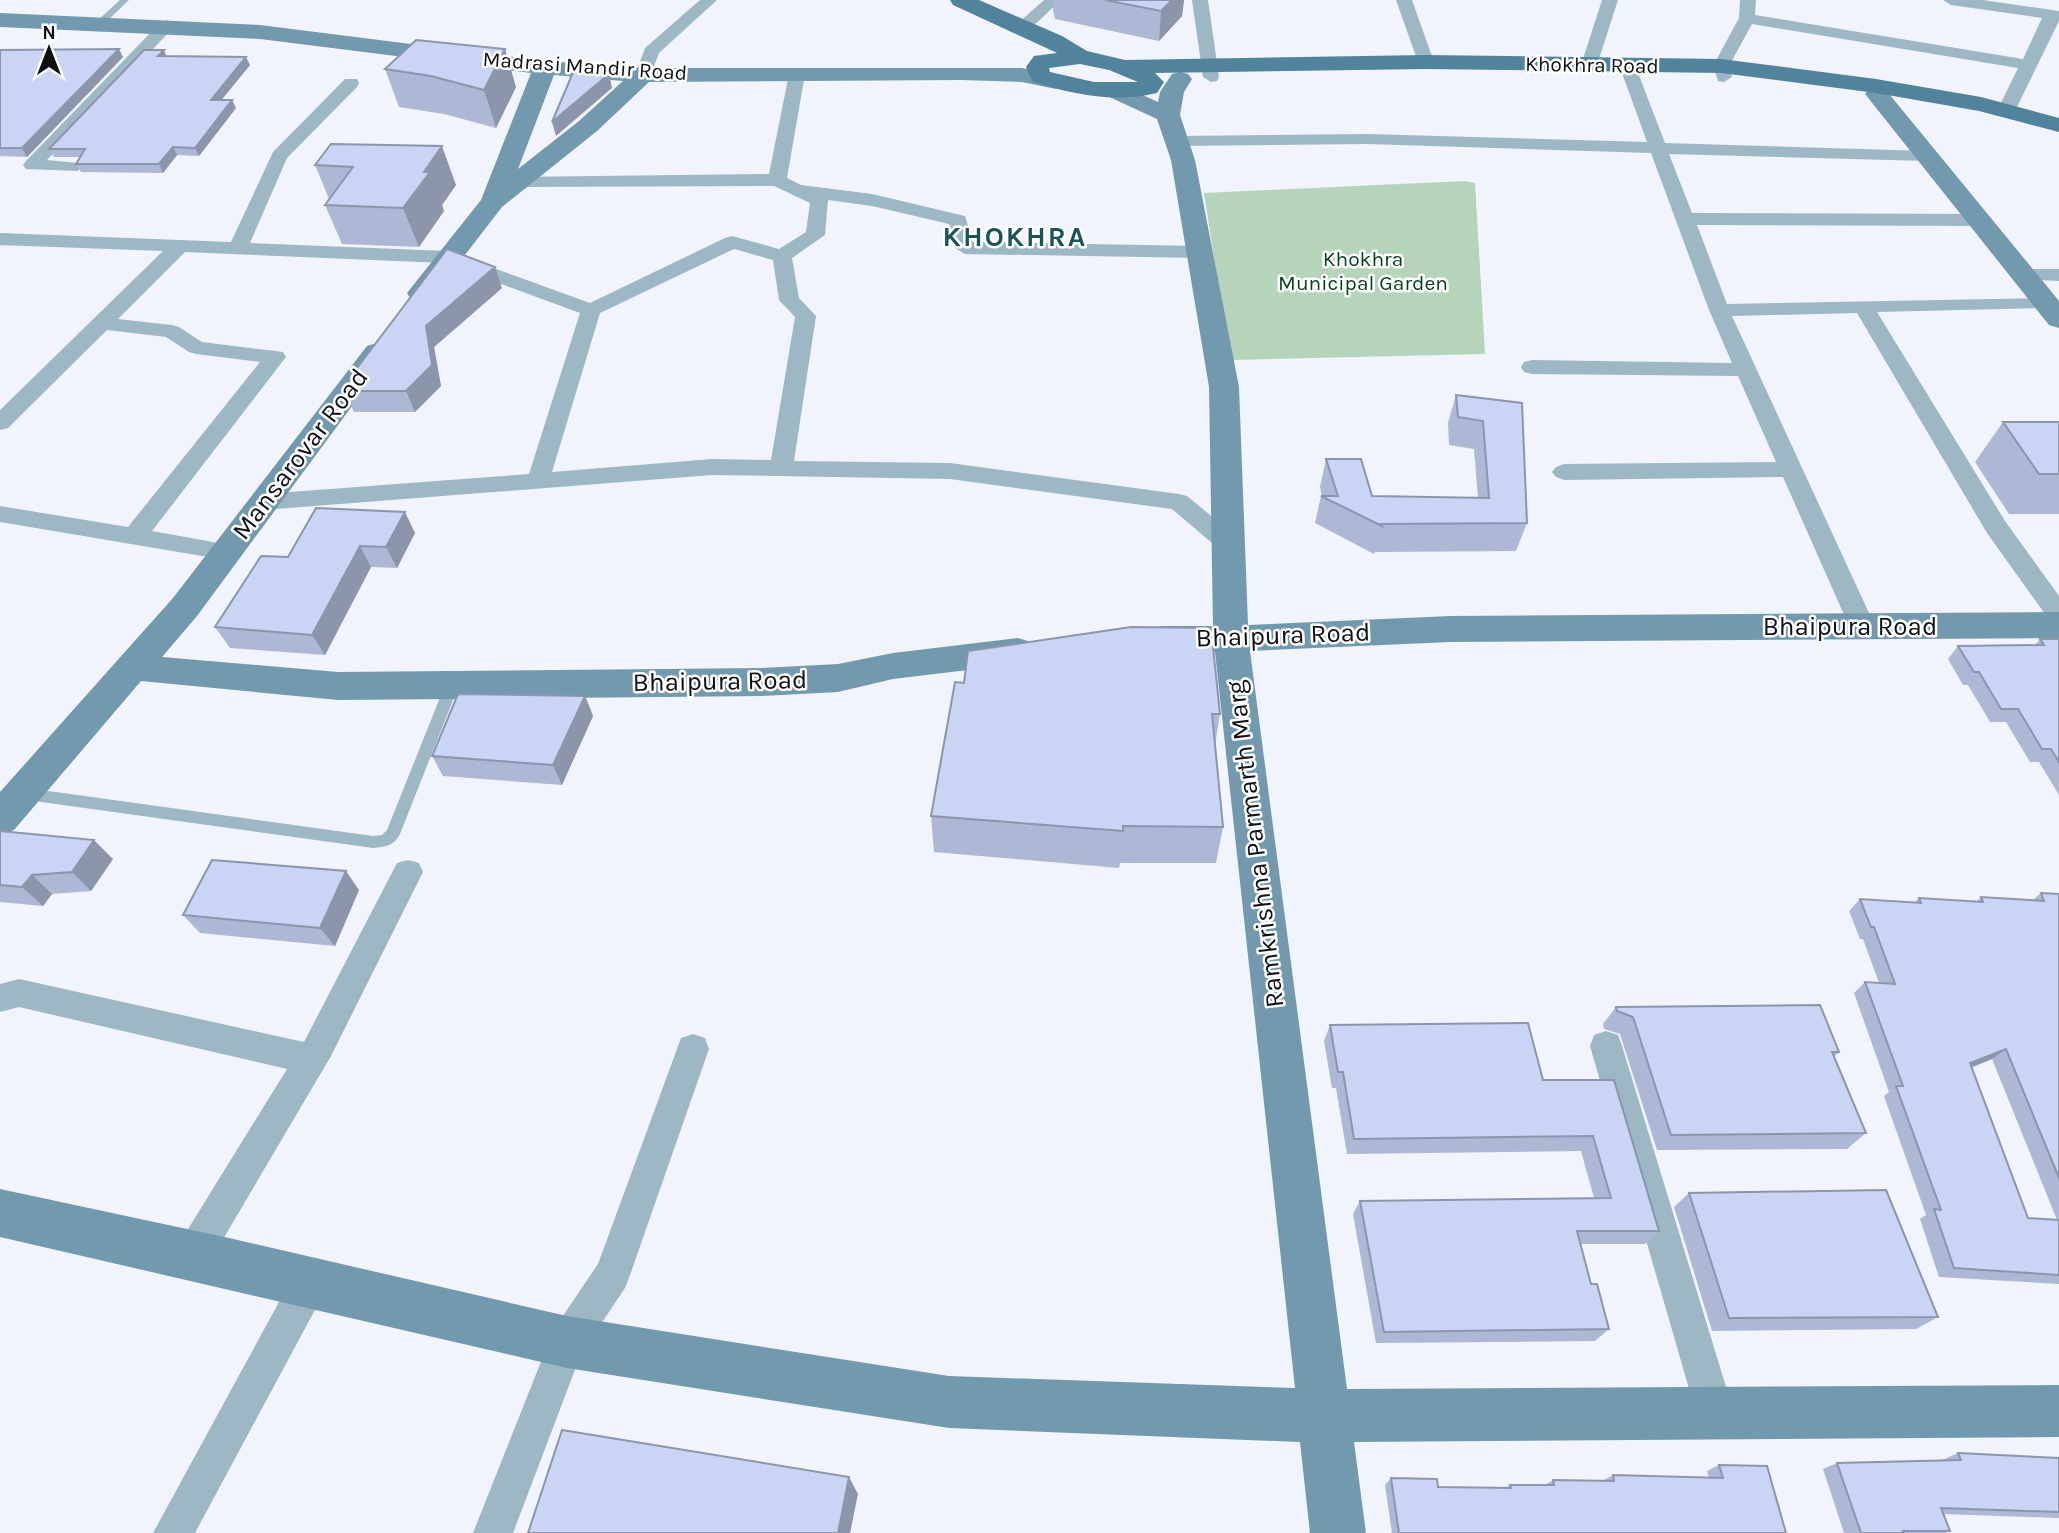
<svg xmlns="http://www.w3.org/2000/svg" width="2059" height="1533" viewBox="0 0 2059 1533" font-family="Karla,sans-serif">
<rect width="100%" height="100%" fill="#f1f4fc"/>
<path fill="#b5d4b9" d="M 1465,181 L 1475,183 L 1485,354 L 1230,360 L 1204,193 Z"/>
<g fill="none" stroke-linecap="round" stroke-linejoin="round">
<path fill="#9db7c5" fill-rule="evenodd" d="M 120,0 L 129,0 L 103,25 L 97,25 L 97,21 Z
M 452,680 L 459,685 L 400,834 C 394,846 385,847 373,848 L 27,800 L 22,798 L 20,794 L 22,790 L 27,788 L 373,836 L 382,835 L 387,830 L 445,685 Z"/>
<path fill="#9db7c5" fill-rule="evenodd" d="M 700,0 L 717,0 L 659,53 L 649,79 L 637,79 L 635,75 L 645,48 Z
M 1044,0 L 1061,0 L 1029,30 L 1017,30 L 1015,27 L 1017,24 Z
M 1192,0 L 1208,0 L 1219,77 L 1217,81 L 1211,82 L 1203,77 Z
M 1396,0 L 1412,0 L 1434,62 L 1432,66 L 1426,67 L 1418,62 Z
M 1602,0 L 1618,0 L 1597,65 L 1589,70 L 1581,65 Z
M 1740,0 L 1756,0 L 1755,15 L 2023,59 L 2042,18 L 1951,5 L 1943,0 L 1983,0 L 2059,11 L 2059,21 L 2015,111 L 2006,116 L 1997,111 L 2018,68 L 1752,24 L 1729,66 L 1732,77 L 1724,82 L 1718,81 L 1713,66 L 1739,18 Z
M 167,20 L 173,22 L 175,25 L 173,28 L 47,160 L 78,163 L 81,167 L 78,171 L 26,169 L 23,165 L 26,161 L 161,22 Z
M 1630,68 L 1638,73 L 1665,143 L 1927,151 L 1936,156 L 1927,161 L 1669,154 L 1692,213 L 1979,214 L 1989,220 L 1979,226 L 1697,225 L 1727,304 L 2052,298 L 2055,302 L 2052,306 L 2045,308 L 1877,312 L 2005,521 L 2059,596 L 2059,624 L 2050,621 L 1987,533 L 1857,313 L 1732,316 L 1875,626 L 1871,633 L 1862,635 L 1853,633 L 1849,626 L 1783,477 L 1564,480 L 1556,477 L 1552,472 L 1556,467 L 1564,464 L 1776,462 L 1738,376 L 1532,374 L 1524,372 L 1521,367 L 1524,362 L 1532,360 L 1732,363 L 1709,310 L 1651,153 L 1368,144 L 1178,146 L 1169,141 L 1178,136 L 1368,134 L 1647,142 L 1622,73 Z
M 797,69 L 805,74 L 787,178 L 801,185 L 872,194 L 965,216 L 973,242 L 1200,246 L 1210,252 L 1200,258 L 965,254 L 955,248 L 949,224 L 872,206 L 828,200 L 825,235 L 792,258 L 799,298 L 816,316 L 794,461 L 950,463 L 1179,494 L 1187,496 L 1237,537 L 1240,543 L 1237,549 L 1228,551 L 1219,549 L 1172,509 L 950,479 L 712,475 L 263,510 L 255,508 L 251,502 L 255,496 L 263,494 L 529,474 L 580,313 L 444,263 L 185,252 L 118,319 L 172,325 L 179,327 L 202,342 L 275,351 L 283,352 L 286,357 L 152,531 L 235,546 L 238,552 L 235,558 L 226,560 L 0,522 L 0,506 L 128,527 L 260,362 L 196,354 L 189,352 L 166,337 L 107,330 L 8,428 L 0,430 L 0,410 L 163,251 L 0,245 L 0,233 L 231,242 L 273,152 L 345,79 L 357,79 L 359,83 L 357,87 L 287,158 L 250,243 L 447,251 L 590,303 L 725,238 L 732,236 L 779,249 L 806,232 L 810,203 L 774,186 L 519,187 L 512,185 L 510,181 L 512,177 L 769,174 L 789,74 ZM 734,249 L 773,260 L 779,300 L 795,317 L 771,460 L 712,459 L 552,472 L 600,313 Z
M 2024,269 L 2059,269 L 2059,281 L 2017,279 L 2014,275 L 2017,271 Z
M 408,860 L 419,863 L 423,872 L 331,1056 L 206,1268 L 193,1273 L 180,1268 L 175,1255 L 180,1242 L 287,1069 L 19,1007 L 0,1012 L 0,984 L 19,979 L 304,1042 L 397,863 Z
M 1606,1031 L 1618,1035 L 1622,1046 L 1734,1413 L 1729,1427 L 1715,1432 L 1701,1427 L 1696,1413 L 1590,1046 L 1594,1035 Z
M 693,1034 L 705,1038 L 709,1049 L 630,1275 L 625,1288 L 581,1354 L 513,1533 L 473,1533 L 554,1329 L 598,1264 L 677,1049 L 681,1038 Z
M 310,1264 L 323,1269 L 328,1282 L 323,1295 L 195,1533 L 153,1533 L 297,1269 Z"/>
<path fill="#7299ae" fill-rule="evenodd" d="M 0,13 L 260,25 L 545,61 L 643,68 L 1022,68 L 1064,77 L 1068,82 L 1064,87 L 1056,89 L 1022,82 L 961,80 L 649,82 L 597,131 L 502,207 L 431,299 L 421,301 L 411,299 L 407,293 L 481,200 L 531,73 L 260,39 L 0,27 ZM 554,75 L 623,81 L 579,121 L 518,169 Z
M 1180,72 L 1188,74 L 1192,79 L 1184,92 L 1180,115 L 1195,160 L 1239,387 L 1248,625 L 1450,616 L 2059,612 L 2059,638 L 1450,642 L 1250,651 L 1347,1389 L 2059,1385 L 2059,1437 L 1354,1442 L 1366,1533 L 1310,1533 L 1300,1442 L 949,1428 L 567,1368 L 0,1237 L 0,1189 L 229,1238 L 567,1316 L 949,1376 L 1295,1388 L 1215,652 L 1161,652 L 1148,648 L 1143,639 L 1148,630 L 1161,626 L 1213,626 L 1209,387 L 1171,160 L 1157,119 L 1105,95 L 1101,90 L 1105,85 L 1121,85 L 1158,102 L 1160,92 L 1172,74 Z
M 1877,87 L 1885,89 L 2059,301 L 2059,328 L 2049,325 L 1869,99 L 1865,94 L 1869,89 Z
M 377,343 L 387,346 L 392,352 L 197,616 L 162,657 L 338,672 L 762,668 L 838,664 L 893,653 L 1018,638 L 1031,642 L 1036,651 L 1031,660 L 1018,664 L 893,679 L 838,692 L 762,696 L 338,700 L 141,681 L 14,830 L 0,835 L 0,792 L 173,598 L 367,346 Z"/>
<path fill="#52839c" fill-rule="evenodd" d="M 950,0 L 979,0 L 1062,36 L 1087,51 L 1125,60 L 1426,55 L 1721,59 L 1876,79 L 1981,97 L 2059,118 L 2059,132 L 1979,111 L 1876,93 L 1721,73 L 1426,69 L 1155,73 L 1164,82 L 1157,93 C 1116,103 1072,95 1032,81 L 1026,67 L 1034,56 L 1057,53 L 953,5 ZM 1080,64 L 1109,70 L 1138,82 L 1094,82 L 1050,72 L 1049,68 Z"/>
</g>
<path fill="#aeb7d3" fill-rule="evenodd" d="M 1053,0 L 1184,0 L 1182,16 L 1159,41 L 1055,19 L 1053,11 Z
M 0,50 L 123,57 L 27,157 L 0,156 Z
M 167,56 L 250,65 L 221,100 L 232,100 L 236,108 L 199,156 L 177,155 L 163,173 L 81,172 L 76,164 L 80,157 L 54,157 L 49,149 Z
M 385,69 L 516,87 L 496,128 L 444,114 L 399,107 Z
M 331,144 L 456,185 L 442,205 L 444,211 L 419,247 L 342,244 L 325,205 L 329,199 L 315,165 Z
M 502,288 L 434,347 L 441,386 L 415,412 L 354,412 L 344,391 Z
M 1456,395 L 1522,403 L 1527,523 L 1516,551 L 1375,552 L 1374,554 L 1315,523 L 1321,496 L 1322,496 L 1320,487 L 1326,459 L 1372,496 L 1478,498 L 1474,449 L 1449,445 L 1448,423 Z
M 2003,422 L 2059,422 L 2059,514 L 2009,514 L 1975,462 Z
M 415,533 L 397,568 L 371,567 L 325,655 L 230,648 L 215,627 L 288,557 Z
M 2040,639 L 2059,639 L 2059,795 L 2039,762 L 2030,762 L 2006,722 L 1990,722 L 1968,685 L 1963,685 L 1948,659 L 1958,646 L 2035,645 Z
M 955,682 L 1220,714 L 1215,745 L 1223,827 L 1216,863 L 1120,863 L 1119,868 L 934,852 L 931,816 Z
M 585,696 L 593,716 L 562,785 L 443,776 L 432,756 Z
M 0,831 L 113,859 L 91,891 L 52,894 L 43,906 L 0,902 Z
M 359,890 L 335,946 L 200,933 L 183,915 Z
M 2041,893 L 2059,894 L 2059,1284 L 1939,1277 L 1920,1219 L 1926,1215 L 1884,1096 L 1889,1092 L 1854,993 L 1865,982 L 1879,983 L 1863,939 L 1860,939 L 1849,911 L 1860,899 L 1915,902 L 1919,898 L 1976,902 L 1981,897 L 2033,900 ZM 1992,1059 L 2057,1220 L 2028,1218 L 1971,1068 Z
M 1616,1007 L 1839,1052 L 1834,1057 L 1866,1133 L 1847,1149 L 1657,1150 L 1620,1034 L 1604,1029 L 1603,1024 Z
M 1330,1025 L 1543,1080 L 1614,1080 L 1659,1231 L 1645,1244 L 1581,1244 L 1591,1284 L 1609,1329 L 1595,1341 L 1376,1343 L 1353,1214 L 1360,1201 L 1594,1198 L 1581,1151 L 1347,1154 L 1336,1088 L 1332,1088 L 1324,1041 Z
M 1689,1193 L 1938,1317 L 1916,1329 L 1712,1331 L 1674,1207 Z
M 1958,1453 L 2059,1458 L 2059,1518 L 1943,1514 L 1950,1531 L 1944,1533 L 1844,1533 L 1823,1469 L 1837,1463 L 1942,1460 Z
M 1719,1465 L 1786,1533 L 1392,1533 L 1385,1485 L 1391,1478 L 1438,1487 L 1505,1488 L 1510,1485 L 1545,1485 L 1553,1480 L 1602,1481 L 1613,1475 L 1709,1478 L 1707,1471 Z"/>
<path fill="#8d95ac" d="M 1172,0 L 1184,0 L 1182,16 L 1159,41 L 1161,11 Z
M 119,49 L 123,57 L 27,157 L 22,148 Z
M 505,49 L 516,87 L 496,128 L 484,90 Z
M 164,50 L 167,58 L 158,56 Z
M 246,57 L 250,65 L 215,108 L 211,100 Z
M 609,74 L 612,88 L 556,136 L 552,122 Z
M 232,100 L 236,108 L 199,156 L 195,148 Z
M 442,146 L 456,185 L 442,205 L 444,211 L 419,247 L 403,208 L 424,172 Z
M 173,147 L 177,155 L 163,173 L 159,164 Z
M 495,267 L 502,288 L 434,347 L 441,386 L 415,412 L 406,391 L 426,326 Z
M 405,512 L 415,533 L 397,568 L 386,547 Z
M 360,546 L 371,567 L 325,655 L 312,635 Z
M 585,696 L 593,716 L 562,785 L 553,765 Z
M 94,840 L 113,859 L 91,891 L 72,872 Z
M 346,871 L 359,890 L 335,946 L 320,928 Z
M 32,875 L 52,894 L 43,906 L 22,887 Z
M 2006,1049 L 1992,1059 L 1956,1073 L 1970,1063 Z
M 849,1477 L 858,1494 L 850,1533 L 838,1533 Z"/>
<path fill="#cad5f5" stroke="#8d95ac" stroke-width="2" d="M 1105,0 L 1172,0 L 1161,11 Z
M 416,40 L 505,49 L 484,90 L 431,76 L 385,69 Z
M 119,49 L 22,148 L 0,148 L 0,50 Z
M 144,50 L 164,50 L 158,56 L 246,57 L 211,100 L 232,100 L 195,148 L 173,147 L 159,164 L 76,164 L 85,149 L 49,149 Z
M 574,70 L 609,74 L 552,122 Z
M 331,144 L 442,146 L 424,172 L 430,172 L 403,208 L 325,205 L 353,167 L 315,165 Z
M 447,249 L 495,267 L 426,326 L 432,365 L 406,391 L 344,391 L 354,372 Z
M 1456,395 L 1522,403 L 1527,523 L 1381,524 L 1382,526 L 1321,496 L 1338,496 L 1326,459 L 1361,459 L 1372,496 L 1489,498 L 1483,421 L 1458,417 Z
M 2003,422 L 2059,422 L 2059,474 L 2039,474 Z
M 316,508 L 405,512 L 386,547 L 360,546 L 312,635 L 215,627 L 261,556 L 288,557 Z
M 1131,627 L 1211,628 L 1220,714 L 1212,714 L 1223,827 L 1123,826 L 1123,831 L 931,816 L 955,682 L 964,683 L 968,651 Z
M 2040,639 L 2059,639 L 2059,762 L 2051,749 L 2042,749 L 2018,709 L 2001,709 L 1979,672 L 1974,672 L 1958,646 L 2044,645 Z
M 458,694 L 585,696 L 553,765 L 432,756 Z
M 0,831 L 94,840 L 72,872 L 32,875 L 22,887 L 0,885 Z
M 212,860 L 346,871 L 320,928 L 183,915 Z
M 2041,893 L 2059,894 L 2059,1178 L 2006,1049 L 1970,1063 L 2028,1218 L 2059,1220 L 2059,1275 L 1954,1268 L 1934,1209 L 1941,1210 L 1896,1086 L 1903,1086 L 1865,982 L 1895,984 L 1874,927 L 1871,927 L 1860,899 L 1921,903 L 1919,898 L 1983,902 L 1981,897 L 2044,901 Z
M 1820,1005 L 1839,1052 L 1832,1052 L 1866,1133 L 1671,1135 L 1633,1017 L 1617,1011 L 1616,1007 Z
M 1528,1023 L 1543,1080 L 1614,1080 L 1659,1231 L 1577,1231 L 1591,1284 L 1597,1284 L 1609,1329 L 1384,1332 L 1360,1201 L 1611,1198 L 1593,1136 L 1354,1139 L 1343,1072 L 1338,1072 L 1330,1025 Z
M 1886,1190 L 1938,1317 L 1729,1318 L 1689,1193 Z
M 562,1430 L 849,1477 L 838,1533 L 528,1533 Z
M 1958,1453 L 2059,1458 L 2059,1512 L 1941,1508 L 1950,1531 L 1903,1531 L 1904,1533 L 1861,1533 L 1837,1463 L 1961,1460 Z
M 1719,1465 L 1767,1466 L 1786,1533 L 1399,1533 L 1391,1478 L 1437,1479 L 1438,1487 L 1511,1488 L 1510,1485 L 1554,1485 L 1553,1480 L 1614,1481 L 1613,1475 L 1723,1478 Z"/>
<g text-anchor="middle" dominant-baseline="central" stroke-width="5" stroke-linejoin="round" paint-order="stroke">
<g font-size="21" fill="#0f1013" stroke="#fff">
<text transform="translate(1592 65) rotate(1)">Khokhra Road</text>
<text transform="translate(585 66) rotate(4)">Madrasi Mandir Road</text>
</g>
<g font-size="21" fill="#09421c" stroke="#fff">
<text x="1363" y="259">Khokhra<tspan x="1363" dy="24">Municipal Garden</tspan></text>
</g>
<g font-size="26" fill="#0f1013" stroke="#fff">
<text transform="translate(300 454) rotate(-53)">Mansarovar Road</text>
<text x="1850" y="626">Bhaipura Road</text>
<text transform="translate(1283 635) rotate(-2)">Bhaipura Road</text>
<text transform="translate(720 681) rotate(-1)">Bhaipura Road</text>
<text transform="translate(1255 844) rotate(-97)">Ramkrishna Parmarth Marg</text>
</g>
<g font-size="28" font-weight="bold" letter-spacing="2" fill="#185458" stroke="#fff">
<text x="1015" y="236">KHOKHRA</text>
</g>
</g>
<g transform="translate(49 49)" stroke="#ffffff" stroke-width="5" paint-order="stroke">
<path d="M0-5L12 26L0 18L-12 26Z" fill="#0f1013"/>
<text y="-10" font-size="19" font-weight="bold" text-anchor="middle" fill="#0f1013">N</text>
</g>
</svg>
